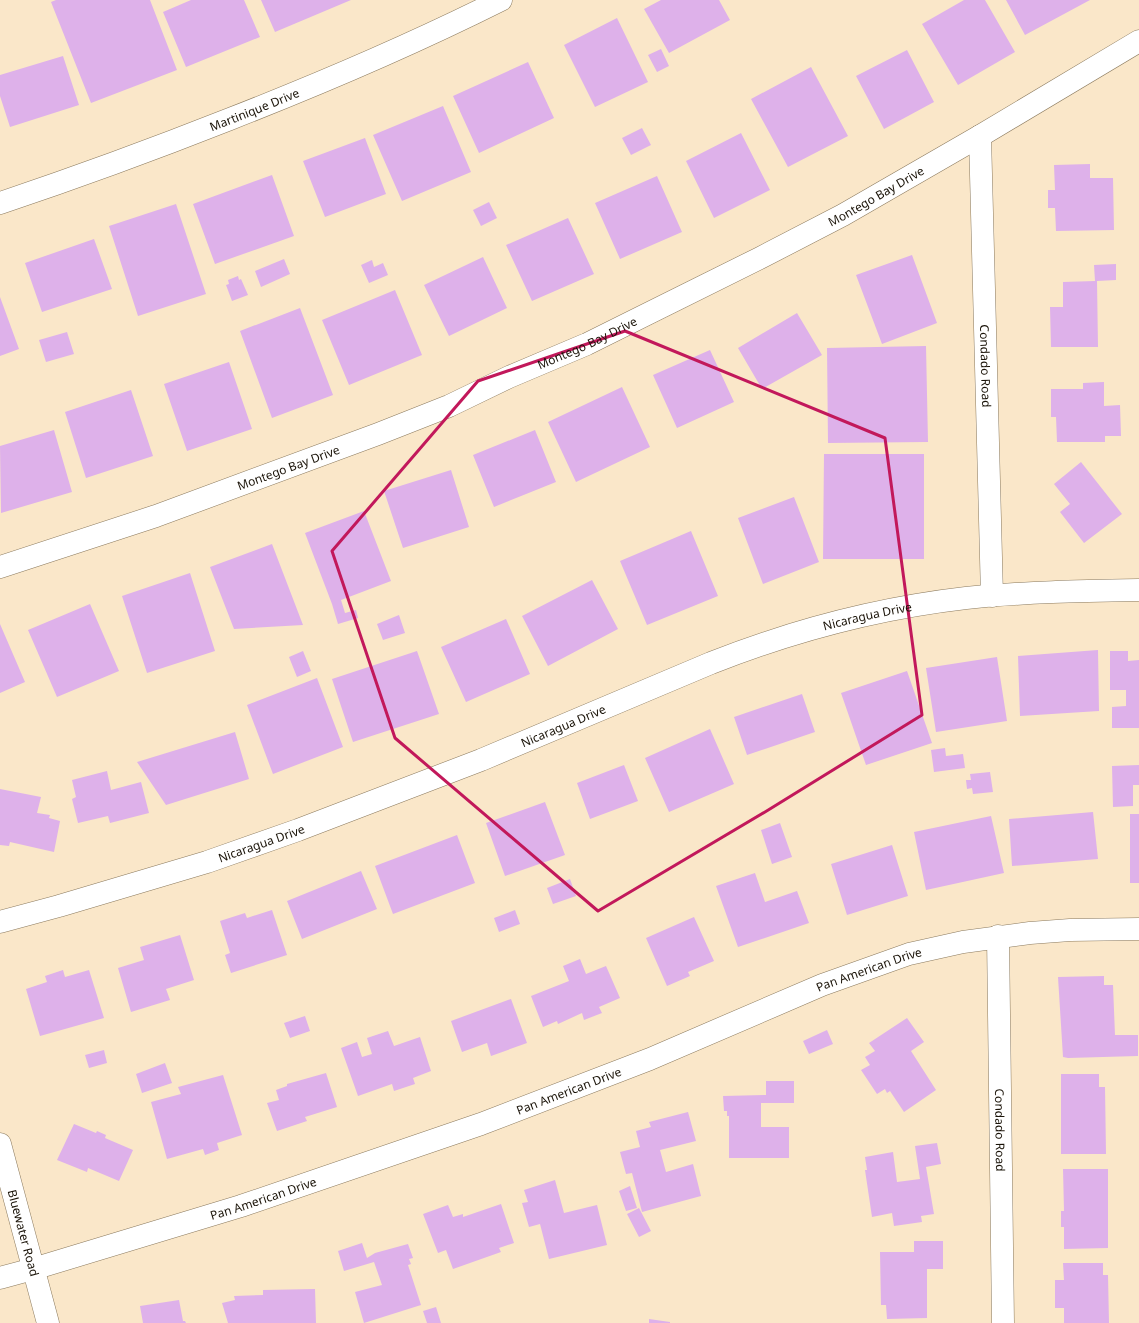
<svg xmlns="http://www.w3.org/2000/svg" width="1139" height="1323" viewBox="0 0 1139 1323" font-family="'Noto Sans',sans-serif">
<rect width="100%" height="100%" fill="#fae7c9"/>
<path fill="#deb1ea" d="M 56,0 L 150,0 L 177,70 L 91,103 L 51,2 Z
M 191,0 L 244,0 L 260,37 L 186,67 L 163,12 Z
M 261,0 L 351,0 L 275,32 Z
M 661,0 L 719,0 L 730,20 L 669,53 L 644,9 Z
M 964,0 L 985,0 L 1015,52 L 958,85 L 922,24 Z
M 1006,0 L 1090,0 L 1025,35 Z
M 617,18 L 648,82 L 595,107 L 564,45 Z
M 661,49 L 669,66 L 657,72 L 648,55 Z
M 907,50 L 934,102 L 884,129 L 856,76 Z
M 63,56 L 79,105 L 10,127 L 0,96 L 0,75 Z
M 528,62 L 554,118 L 479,153 L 453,96 Z
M 811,67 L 848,136 L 788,167 L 751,99 Z
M 443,106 L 471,172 L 402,201 L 373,135 Z
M 642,128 L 651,145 L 631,155 L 622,138 Z
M 741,133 L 770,190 L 714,218 L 686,161 Z
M 365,138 L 386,194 L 325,217 L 303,161 Z
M 1090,164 L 1090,178 L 1113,178 L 1114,230 L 1056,231 L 1055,208 L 1048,208 L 1048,190 L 1055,190 L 1054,165 Z
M 272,175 L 294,236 L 215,264 L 193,204 Z
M 657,176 L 682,232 L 620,259 L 595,203 Z
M 489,202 L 497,218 L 481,226 L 473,210 Z
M 176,204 L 206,294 L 138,316 L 109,226 Z
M 568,218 L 594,274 L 532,301 L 506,245 Z
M 94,239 L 112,289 L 42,312 L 25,263 Z
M 912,255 L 937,323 L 882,344 L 856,275 Z
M 483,257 L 507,308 L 449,336 L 424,285 Z
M 284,259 L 290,274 L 261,287 L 255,271 Z
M 372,260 L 374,267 L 383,263 L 388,275 L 369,283 L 361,265 Z
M 1116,264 L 1116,280 L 1097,281 L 1098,347 L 1051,347 L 1050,307 L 1063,307 L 1063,282 L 1095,281 L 1094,265 Z
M 238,276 L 239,280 L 241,279 L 248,295 L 232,301 L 226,285 L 229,284 L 228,280 Z
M 395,290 L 422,355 L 349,385 L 322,320 Z
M 0,297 L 19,349 L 0,356 Z
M 300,308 L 333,395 L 272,418 L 240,331 Z
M 797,313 L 822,355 L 762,389 L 738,348 Z
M 67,332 L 74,354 L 46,362 L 39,340 Z
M 926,346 L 928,442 L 828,443 L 827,348 Z
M 710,350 L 734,402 L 677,428 L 653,375 Z
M 229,362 L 252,429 L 187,451 L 164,384 Z
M 1104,382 L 1104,406 L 1120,405 L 1121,436 L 1105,436 L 1105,442 L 1057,442 L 1056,417 L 1051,417 L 1051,389 L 1083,389 L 1083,383 Z
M 622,387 L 650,447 L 576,482 L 548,422 Z
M 131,390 L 153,456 L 86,478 L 65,412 Z
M 54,430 L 72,492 L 1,513 L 0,446 Z
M 535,430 L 556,482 L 494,507 L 473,455 Z
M 824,454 L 924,454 L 924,559 L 823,559 Z
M 1081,462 L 1122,514 L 1084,543 L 1060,512 L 1070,504 L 1054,484 Z
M 451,470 L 469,527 L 403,548 L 384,491 Z
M 794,497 L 819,562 L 763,584 L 738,518 Z
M 364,511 L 391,581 L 341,600 L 345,613 L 356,610 L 358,618 L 338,624 L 332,604 L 305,533 Z
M 691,531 L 718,596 L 647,625 L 620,561 Z
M 272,544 L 303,625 L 234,629 L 210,567 Z
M 190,573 L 215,651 L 147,673 L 122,596 Z
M 592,580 L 618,629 L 548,666 L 522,616 Z
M 90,604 L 119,671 L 57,697 L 28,630 Z
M 399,615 L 405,633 L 383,640 L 377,624 Z
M 506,619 L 530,674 L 466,702 L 441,647 Z
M 0,624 L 25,682 L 0,693 Z
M 1098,650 L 1099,711 L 1020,716 L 1018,656 Z
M 303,651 L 311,671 L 297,677 L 289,657 Z
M 417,651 L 439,714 L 353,742 L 332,679 Z
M 1110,651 L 1128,651 L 1128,661 L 1139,660 L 1139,728 L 1112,728 L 1112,707 L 1126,706 L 1126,690 L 1110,690 Z
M 997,657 L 1007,721 L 936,732 L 926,668 Z
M 907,671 L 932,743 L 866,765 L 841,693 Z
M 317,678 L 343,747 L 273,774 L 247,705 Z
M 802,694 L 815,732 L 747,755 L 734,717 Z
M 710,729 L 734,784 L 669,812 L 645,758 Z
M 235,732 L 249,779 L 166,805 L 137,762 Z
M 945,748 L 946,756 L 963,754 L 965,768 L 934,772 L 931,750 Z
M 624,765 L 638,801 L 590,819 L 577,783 Z
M 1139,765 L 1139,785 L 1133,785 L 1133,806 L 1113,807 L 1112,766 Z
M 107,771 L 111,790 L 141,782 L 149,813 L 110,823 L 108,816 L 78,823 L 72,799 L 76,797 L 72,780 Z
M 990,772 L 993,792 L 973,794 L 972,788 L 967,789 L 966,780 L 971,780 L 970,774 Z
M 0,789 L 41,797 L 37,813 L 50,815 L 49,818 L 60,821 L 54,852 L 10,842 L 9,846 L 0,845 Z
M 545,802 L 565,855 L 505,876 L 486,823 Z
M 1093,812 L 1098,859 L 1012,866 L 1009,819 Z
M 1130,814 L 1139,814 L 1139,883 L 1130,883 Z
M 991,816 L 1004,873 L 926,890 L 914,832 Z
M 780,823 L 792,857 L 772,864 L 761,830 Z
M 457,835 L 475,883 L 393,914 L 375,866 Z
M 892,845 L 908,896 L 847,915 L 831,864 Z
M 361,871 L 377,909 L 302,939 L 287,901 Z
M 755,873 L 765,902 L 797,891 L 809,923 L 738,947 L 716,886 Z
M 570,879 L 576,896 L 553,904 L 547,888 Z
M 272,910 L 287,955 L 231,973 L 225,955 L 230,953 L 220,921 L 245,913 L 247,918 Z
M 515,910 L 520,924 L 499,932 L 494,918 Z
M 694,917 L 714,961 L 688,972 L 690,976 L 667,986 L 646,938 Z
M 180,935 L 194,980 L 166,989 L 170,1000 L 131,1012 L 118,968 L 144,960 L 140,947 Z
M 580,959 L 586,974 L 606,966 L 620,998 L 599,1007 L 602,1013 L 584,1020 L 582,1013 L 558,1024 L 557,1021 L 543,1027 L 531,996 L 569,981 L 563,966 Z
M 63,970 L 65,977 L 89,970 L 104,1018 L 40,1036 L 26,989 L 47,982 L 45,976 Z
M 1104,976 L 1104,985 L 1113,985 L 1115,1035 L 1138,1035 L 1138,1056 L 1068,1058 L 1063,1057 L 1058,977 Z
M 511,999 L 527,1043 L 491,1056 L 487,1043 L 462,1052 L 451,1021 Z
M 305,1016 L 310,1031 L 290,1038 L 284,1023 Z
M 907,1018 L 924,1042 L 911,1051 L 936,1090 L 904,1112 L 890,1091 L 887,1093 L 885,1089 L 877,1094 L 861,1070 L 870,1065 L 865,1057 L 875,1051 L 869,1043 Z
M 827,1030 L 833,1044 L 809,1054 L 803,1041 Z
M 388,1031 L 394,1046 L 420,1037 L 431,1071 L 413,1078 L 415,1084 L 394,1091 L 392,1084 L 358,1096 L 341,1048 L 357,1042 L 362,1057 L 372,1054 L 367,1038 Z
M 104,1050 L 107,1063 L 89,1068 L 85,1055 Z
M 165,1063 L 172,1083 L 142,1093 L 136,1074 Z
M 326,1073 L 337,1107 L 305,1117 L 307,1121 L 277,1131 L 267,1103 L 279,1100 L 276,1090 L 287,1086 L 287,1084 Z
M 1061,1074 L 1099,1074 L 1099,1087 L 1105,1087 L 1106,1154 L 1061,1154 Z
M 223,1075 L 242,1135 L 217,1143 L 219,1150 L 205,1155 L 203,1149 L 167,1159 L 151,1102 L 181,1094 L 178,1087 Z
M 766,1081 L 794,1081 L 794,1103 L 761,1103 L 761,1127 L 789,1127 L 789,1158 L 729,1158 L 729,1116 L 727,1116 L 727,1111 L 724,1111 L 723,1096 L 766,1095 Z
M 688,1112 L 696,1141 L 660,1150 L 666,1172 L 693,1164 L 701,1196 L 642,1212 L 632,1173 L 626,1174 L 620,1152 L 640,1147 L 636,1131 L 651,1127 L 649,1122 Z
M 74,1124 L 96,1133 L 97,1131 L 106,1135 L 105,1138 L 133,1150 L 119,1181 L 88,1168 L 87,1172 L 57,1160 Z
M 937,1143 L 941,1164 L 926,1167 L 934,1214 L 921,1216 L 922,1222 L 894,1226 L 892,1213 L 872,1217 L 865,1170 L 867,1170 L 865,1157 L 893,1152 L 897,1182 L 920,1179 L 915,1146 Z
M 1063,1169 L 1108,1169 L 1108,1248 L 1064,1249 L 1064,1227 L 1061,1227 L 1061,1211 L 1064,1211 Z
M 555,1180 L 564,1213 L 597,1205 L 607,1245 L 549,1259 L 540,1224 L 529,1227 L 522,1203 L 528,1202 L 524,1190 Z
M 630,1186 L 637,1208 L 626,1211 L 619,1191 Z
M 501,1204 L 514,1243 L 499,1248 L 501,1252 L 453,1269 L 446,1250 L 438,1253 L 423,1214 L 448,1205 L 453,1217 L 463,1214 L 463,1217 Z
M 639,1208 L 651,1231 L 639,1237 L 627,1214 Z
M 914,1241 L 943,1241 L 943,1269 L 927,1269 L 927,1318 L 887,1319 L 886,1305 L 881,1305 L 880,1252 L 914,1252 Z
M 362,1243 L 367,1258 L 375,1253 L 408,1244 L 413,1258 L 409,1259 L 411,1264 L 408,1265 L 421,1305 L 364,1323 L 355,1292 L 382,1285 L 374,1262 L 344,1271 L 338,1251 Z
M 1063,1263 L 1103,1263 L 1103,1275 L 1108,1275 L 1109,1323 L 1064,1323 L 1064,1308 L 1055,1308 L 1055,1280 L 1064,1280 Z
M 315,1289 L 316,1323 L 228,1323 L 222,1303 L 235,1300 L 234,1296 L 263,1295 L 263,1290 Z
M 179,1300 L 183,1321 L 185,1321 L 186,1323 L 143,1323 L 140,1306 Z
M 436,1307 L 441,1323 L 427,1323 L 423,1311 Z
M 649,1319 L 670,1322 L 670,1323 L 649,1323 Z"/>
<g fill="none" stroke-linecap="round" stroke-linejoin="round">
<defs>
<g id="street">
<path id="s1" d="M 980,136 L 992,596"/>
<path id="s2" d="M 0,203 C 78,177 154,149 230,119 C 322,83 413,44 501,0"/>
<path id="s3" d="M 0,567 L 156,516 L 378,434 L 449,406 L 509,377 L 587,344 L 760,258 L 843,215 L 980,136 L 1139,41"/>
<path id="s4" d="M 0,922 L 59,906 L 207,862 L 298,830 L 481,760 L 711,663 C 792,631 879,608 966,598 C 1023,592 1081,591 1139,590"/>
<path id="s5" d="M 998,936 L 1003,1323"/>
<path id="s6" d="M 0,1144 L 48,1323"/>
<path id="s7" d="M 0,1278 L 33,1269 L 241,1206 L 481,1124 L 650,1059 L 822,985 L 909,954 L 963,942 L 1030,933 L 1070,930 L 1139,929"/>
</g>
</defs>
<use href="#street" stroke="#8b7a5e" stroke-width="23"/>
<use href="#street" stroke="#fff" stroke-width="22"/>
</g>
<path fill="none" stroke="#c2185b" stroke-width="3" stroke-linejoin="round" d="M 625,331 L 885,438 L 922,715 L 765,812 L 598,911 L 395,738 L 332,551 L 478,381 Z"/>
<g text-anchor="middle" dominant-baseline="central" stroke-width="3" stroke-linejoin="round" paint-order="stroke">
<g font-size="12" fill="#1a1308" stroke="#fef6ea">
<text stroke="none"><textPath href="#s2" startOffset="271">Martinique Drive</textPath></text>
<text stroke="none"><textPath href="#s3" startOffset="953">Montego Bay Drive</textPath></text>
<text stroke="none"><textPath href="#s3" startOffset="629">Montego Bay Drive</textPath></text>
<text stroke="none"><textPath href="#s1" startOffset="230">Condado Road</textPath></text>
<text stroke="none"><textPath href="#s3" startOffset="305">Montego Bay Drive</textPath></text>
<text stroke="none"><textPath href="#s4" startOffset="921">Nicaragua Drive</textPath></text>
<text stroke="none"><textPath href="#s4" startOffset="597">Nicaragua Drive</textPath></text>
<text stroke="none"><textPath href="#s4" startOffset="273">Nicaragua Drive</textPath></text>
<text stroke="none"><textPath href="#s7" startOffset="923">Pan American Drive</textPath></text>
<text stroke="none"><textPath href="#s7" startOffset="599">Pan American Drive</textPath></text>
<text stroke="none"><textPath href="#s5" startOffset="194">Condado Road</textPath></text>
<text stroke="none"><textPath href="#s7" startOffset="275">Pan American Drive</textPath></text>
<text stroke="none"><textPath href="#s6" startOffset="92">Bluewater Road</textPath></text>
</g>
</g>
</svg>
